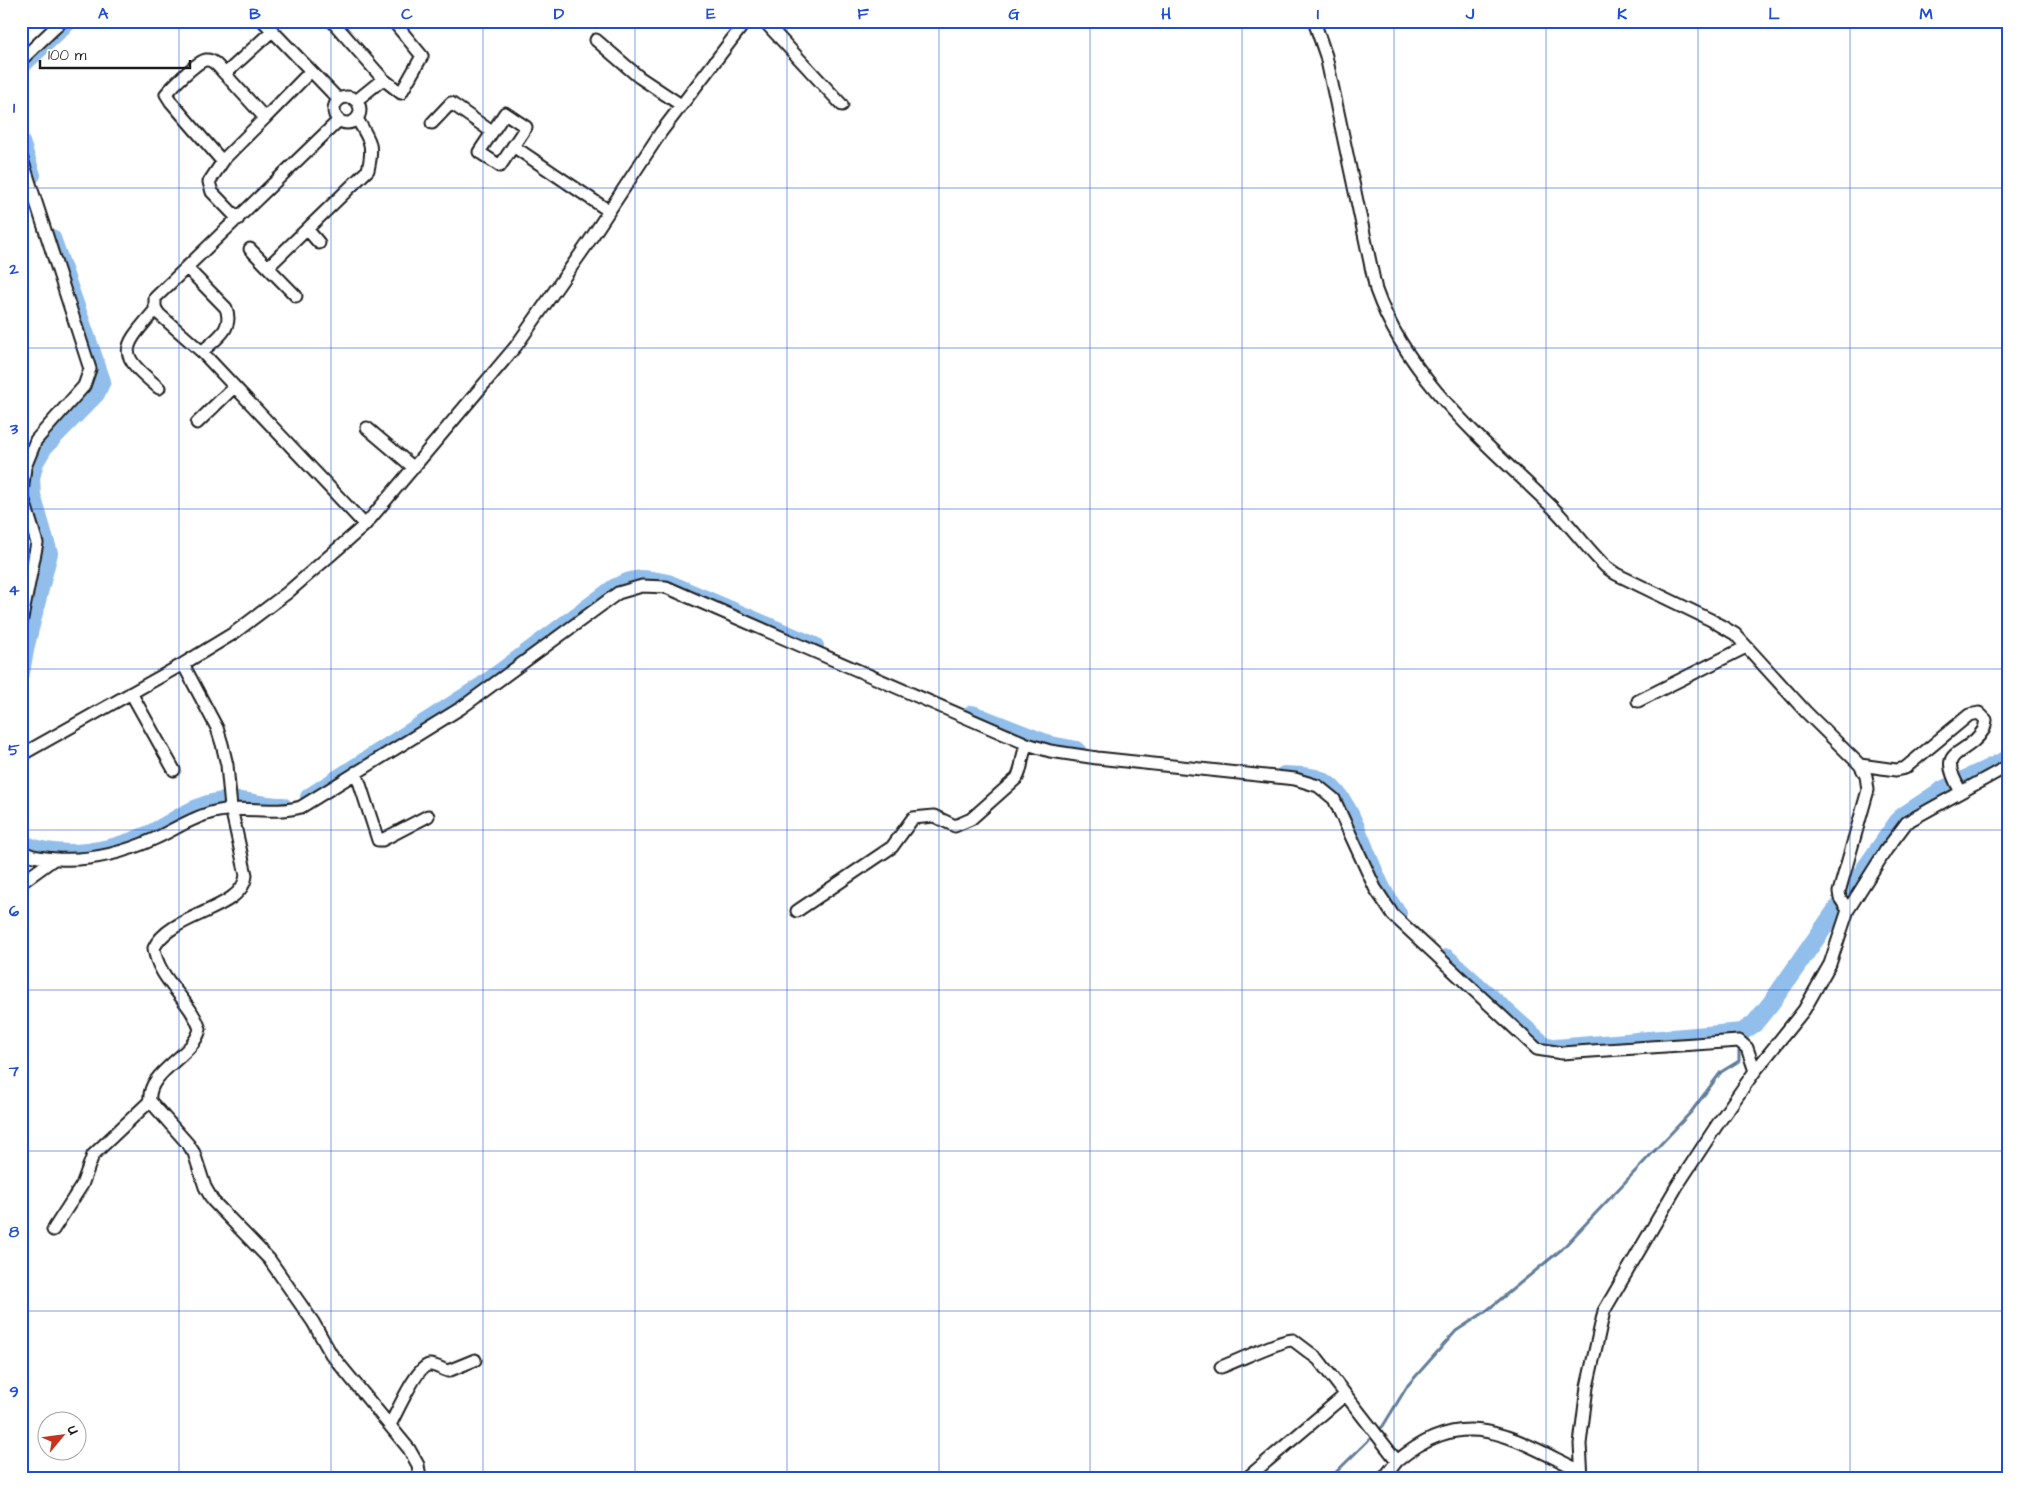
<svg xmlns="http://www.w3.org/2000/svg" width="2029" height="1499" viewBox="0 0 2029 1499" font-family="'Architects Daughter',sans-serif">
<rect width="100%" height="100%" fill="#fff"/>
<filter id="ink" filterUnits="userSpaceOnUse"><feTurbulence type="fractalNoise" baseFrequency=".02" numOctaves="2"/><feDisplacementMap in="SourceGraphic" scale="10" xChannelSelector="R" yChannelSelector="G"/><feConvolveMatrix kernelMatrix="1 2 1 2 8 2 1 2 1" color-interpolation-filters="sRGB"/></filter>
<g filter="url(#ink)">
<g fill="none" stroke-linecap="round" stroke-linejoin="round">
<path stroke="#627d98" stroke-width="3" d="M 1330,1478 L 1383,1426 L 1408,1385 L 1456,1331 L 1485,1312 L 1562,1249 L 1691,1112 L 1721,1072 L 1739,1061 L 1739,1051"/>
<path stroke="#91beeb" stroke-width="18" d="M 21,66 L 69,21
M 21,142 L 32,175
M 21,672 L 26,645 L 49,553 L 32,495 L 31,478 L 35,462 L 44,447 L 96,394 L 102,381 L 52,238
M 972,714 L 1051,745 L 1077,750
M 1284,775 C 1297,776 1314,775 1325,782 C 1357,802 1369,881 1398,913
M 309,797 L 483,685 L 614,588 C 636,576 644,578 668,583 L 815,646
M 21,843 C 60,861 109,852 147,835 C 167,826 187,810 208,804 C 239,795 254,806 283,806
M 1447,958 L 1544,1045 L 1556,1048 L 1742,1032 L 1754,1024 L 1771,1003 L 1901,817 L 1942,790 L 2008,759"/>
<defs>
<path id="minor" d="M 263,21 L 339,100
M 332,21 L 383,79 L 401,93 L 422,56 L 393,21
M 764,21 L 842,105
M 1314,21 L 1326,56 L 1376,290 C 1408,380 1484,441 1550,505 C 1570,524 1586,548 1606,567 L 1616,574 L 1711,620 L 1735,634 L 1806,712 L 1860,765 L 1866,776 L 1868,790 L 1839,892 L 1840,898 L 1848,910 L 1830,964 L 1804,1010 L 1755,1071 L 1717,1125 L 1677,1186 L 1604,1311 L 1587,1387 L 1580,1444 L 1582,1478
M 272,31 L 225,74 L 265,118 L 311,71
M 596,40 L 639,77 L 681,105
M 21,60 L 62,21
M334 110a13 13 0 1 1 26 0a13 13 0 1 1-26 0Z
M 357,100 L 383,79
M 505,113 L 526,127 L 500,166 L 479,152 Z
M 339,120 L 155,298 L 155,308 L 159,314 L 202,352 L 365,525
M 432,123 L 451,103 L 492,132
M 513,146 L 609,211
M 21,156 L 90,369 L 84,386 L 36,440 L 25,467 L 22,494 L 37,543 L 21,623
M 222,161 L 171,102 L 166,94 C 172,87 197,61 206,60 C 214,59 220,69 225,74
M 238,219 L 212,192 L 209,182 L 225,158 L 265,118
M 307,229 L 319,243
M 250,249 L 296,296
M 186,267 L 226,308 C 234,330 216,338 202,352
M 268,267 L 368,170 C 374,145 370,140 357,119
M 156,309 C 121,350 116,352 159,388
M 197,423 L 234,387
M 367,428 L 414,468
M 183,664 L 217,728 L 222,744 L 227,765 L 231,808 L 246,875 C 243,911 170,913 154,948 C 158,980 190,999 200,1029 C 194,1056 146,1072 150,1101 L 188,1144 L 194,1153 L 205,1187 L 213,1201 L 269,1259 L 313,1322 L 331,1354 L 409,1449 L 418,1465 L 420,1478
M 131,693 L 174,770
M 1638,701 L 1746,647
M 21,755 L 183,664 L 234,633 L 287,593 L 365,525 L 516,346 L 586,246 L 661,132 L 746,21
M 1860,765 L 1896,770 L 1905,768 L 1969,715 L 1979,713 L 1986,720 L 1984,729 C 1965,760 1934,745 1961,792
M 356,772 L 378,840 L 382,840 L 428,816
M 21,850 C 31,858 46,858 58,859 C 92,861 123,853 154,839 C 174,830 192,817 214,812 C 242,805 273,815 301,807 L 461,708 L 618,593 L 642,586 L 666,587 L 1027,744 L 1050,751 L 1097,758 L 1295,779 L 1318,786 L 1334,799 L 1375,888 L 1393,915 L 1537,1049 L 1562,1053 L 1739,1041 L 1747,1048 L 1755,1071
M 21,883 L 54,859
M 1848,910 L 1886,850 L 1907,822 L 2008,766
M 797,911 L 892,847 L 913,818 L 934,816 L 955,826 L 971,819 L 1017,778 C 1023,768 1021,755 1027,744
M 53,1230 L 82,1185 L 93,1155 L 150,1101
M 1221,1367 C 1235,1362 1283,1339 1293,1340 L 1318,1359 L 1397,1461 C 1466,1403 1511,1438 1581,1471
M 390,1425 C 396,1414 417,1366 429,1365 C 435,1364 442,1370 448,1371 L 475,1360
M 1247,1478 L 1345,1395
M 1384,1478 L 1397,1461"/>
</defs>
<use href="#minor" stroke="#1c1c1c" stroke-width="15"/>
<use href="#minor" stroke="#fff" stroke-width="11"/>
</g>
</g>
<path fill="none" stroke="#1d4ed8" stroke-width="1" stroke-opacity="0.55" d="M 179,21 L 179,1478M 331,21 L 331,1478M 483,21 L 483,1478M 635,21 L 635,1478M 787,21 L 787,1478M 939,21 L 939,1478M 1090,21 L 1090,1478M 1242,21 L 1242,1478M 1394,21 L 1394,1478M 1546,21 L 1546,1478M 1698,21 L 1698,1478M 1850,21 L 1850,1478M 21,188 L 2008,188M 21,348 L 2008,348M 21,509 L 2008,509M 21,669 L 2008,669M 21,830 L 2008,830M 21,990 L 2008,990M 21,1151 L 2008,1151M 21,1311 L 2008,1311"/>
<rect width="2029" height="1499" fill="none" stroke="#fff" stroke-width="55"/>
<g transform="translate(62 1436) rotate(61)"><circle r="24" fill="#ffffff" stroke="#a4a4a4"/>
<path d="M0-4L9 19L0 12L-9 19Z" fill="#c8321e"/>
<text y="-8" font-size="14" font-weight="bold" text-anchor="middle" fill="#1c1c1c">U</text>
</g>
<path d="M40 60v8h150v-8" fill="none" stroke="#1c1c1c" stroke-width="2.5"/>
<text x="48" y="60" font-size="15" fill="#1c1c1c" stroke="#ffffff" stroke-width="4" paint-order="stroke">100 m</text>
<rect x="28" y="28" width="1974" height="1444" fill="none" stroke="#1d4ed8" stroke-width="2"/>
<g font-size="16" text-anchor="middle" font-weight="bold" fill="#1d4ed8">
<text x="103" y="19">A</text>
<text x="255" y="19">B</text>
<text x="407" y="19">C</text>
<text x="559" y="19">D</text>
<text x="711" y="19">E</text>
<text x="863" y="19">F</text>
<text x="1014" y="19">G</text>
<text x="1166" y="19">H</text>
<text x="1318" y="19">I</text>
<text x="1470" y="19">J</text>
<text x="1622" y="19">K</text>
<text x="1774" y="19">L</text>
<text x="1926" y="19">M</text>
<text x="14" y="113">1</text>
<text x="14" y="274">2</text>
<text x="14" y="434">3</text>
<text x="14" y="595">4</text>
<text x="14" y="755">5</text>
<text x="14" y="916">6</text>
<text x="14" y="1076">7</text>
<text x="14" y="1237">8</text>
<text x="14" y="1397">9</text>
</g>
</svg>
